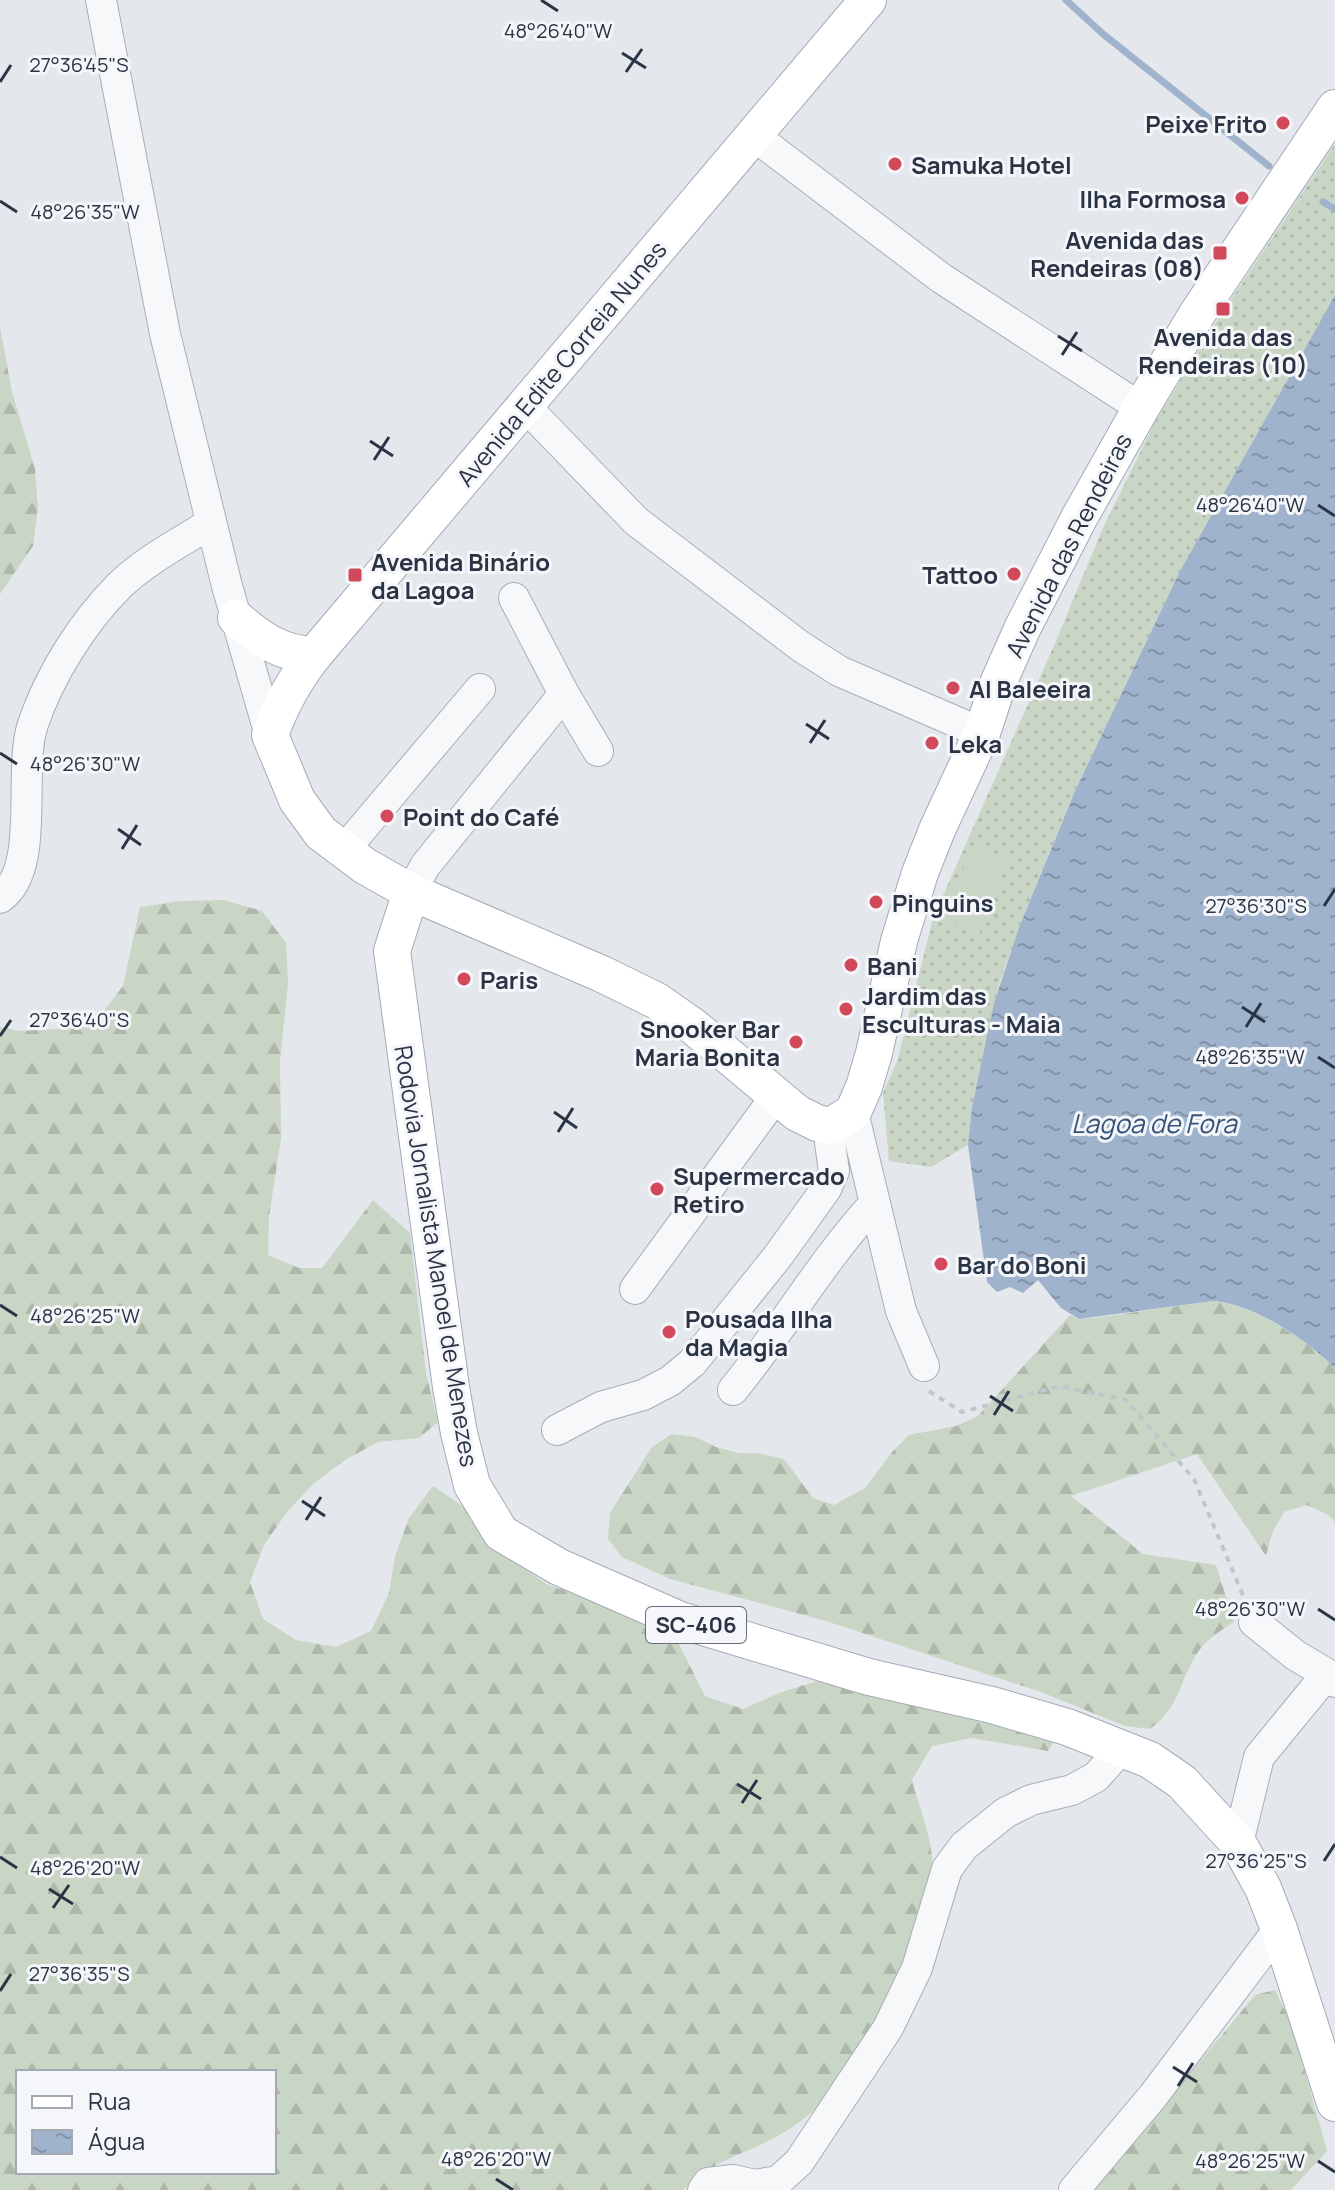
<svg xmlns="http://www.w3.org/2000/svg" width="1335" height="2190" viewBox="0 0 1335 2190" font-family="Manrope,sans-serif">
<defs>
<pattern id="grass-dots" width="8" height="8" patternUnits="userSpaceOnUse" patternTransform="scale(2)"><rect width="8" height="8" fill="#c9d6c5"/><path d="M2 2h.1M6 6h.1" fill="none" stroke="#adb8ab" stroke-width="1.8" stroke-linecap="round"/></pattern>
<pattern id="forest-firs" width="22" height="20" patternUnits="userSpaceOnUse" patternTransform="scale(2)"><rect width="22" height="20" fill="#c9d6c5"/><path d="M5 1l3.5 6h-7zM16 11l3.5 6h-7z" fill="#adb8ab"/></pattern>
<pattern id="water-ripples" width="26" height="14" patternUnits="userSpaceOnUse" patternTransform="scale(2)"><rect width="26" height="14" fill="#9fb4cc"/><path d="M2 4q2-2 4 0t4 0M15 11q2-2 4 0t4 0" fill="none" stroke="#8293a7"/></pattern>
</defs>
<rect width="100%" height="100%" fill="#e4e7ec"/>
<path fill="url(#grass-dots)" d="M 1335,144 L 1335,295 L 1180,571 L 1071,799 L 1018,930 L 999,984 L 972,1107 L 968,1145 L 931,1167 L 889,1161 L 883,1093 L 898,1059 L 933,918 L 1056,641 L 1102,530 L 1155,422 L 1214,325 Z"/>
<path fill="url(#forest-firs)" fill-rule="evenodd" d="M 0,327 L 12,392 L 35,469 L 38,507 L 33,546 L 0,594 Z
M 223,900 L 262,911 L 286,943 L 288,983 L 280,1061 L 281,1138 L 269,1217 L 268,1255 L 299,1268 L 322,1268 L 373,1200 L 410,1233 L 426,1373 L 438,1422 L 419,1438 L 378,1442 L 345,1460 L 313,1484 L 287,1512 L 264,1545 L 250,1582 L 263,1619 L 296,1640 L 336,1647 L 371,1631 L 389,1593 L 395,1556 L 409,1518 L 433,1486 L 465,1508 L 484,1541 L 548,1585 L 632,1612 L 671,1628 L 705,1696 L 743,1709 L 779,1693 L 817,1681 L 1055,1740 L 1048,1751 L 971,1738 L 932,1746 L 912,1780 C 918,1804 930,1832 932,1857 C 936,1915 856,2073 812,2112 C 779,2141 749,2148 712,2167 C 701,2173 692,2183 683,2190 L 0,2190 L 0,1027 L 19,1031 L 58,1029 L 99,1017 L 123,986 L 140,907 L 181,901 ZM 18,2072 L 274,2072 L 274,2172 L 18,2172 Z
M 1213,1301 C 1254,1305 1306,1339 1335,1368 L 1335,1522 L 1328,1515 L 1307,1505 L 1284,1512 L 1272,1533 L 1266,1556 L 1197,1454 L 1071,1496 L 1143,1554 L 1216,1565 L 1234,1622 C 1220,1631 1205,1640 1196,1655 C 1178,1685 1181,1705 1150,1729 L 1125,1726 L 1041,1692 L 826,1621 L 670,1579 L 622,1557 L 608,1539 L 610,1513 L 652,1447 L 672,1434 L 695,1437 L 716,1447 L 739,1453 L 762,1454 L 784,1459 L 813,1498 L 834,1505 L 865,1488 L 893,1451 L 909,1435 L 956,1426 L 978,1416 L 1070,1315 L 1079,1319 L 1094,1318 Z
M 1275,1990 L 1292,2025 L 1327,2151 L 1291,2190 L 1093,2190 L 1255,1995 Z"/>
<path fill="#c9d6c5" d="M 972,846 L 1008,860 L 979,934 L 943,920 Z"/>
<path fill="url(#water-ripples)" d="M 1335,295 L 1335,1368 C 1306,1339 1254,1304 1213,1301 L 1079,1319 L 1061,1308 L 1038,1280 L 1023,1293 L 1010,1287 L 997,1292 L 987,1282 L 968,1145 L 972,1107 L 994,1003 L 1018,930 L 1074,793 L 1180,571 Z"/>
<g fill="none" stroke-linecap="round" stroke-linejoin="round">
<path stroke="#9fb4cc" stroke-width="7" d="M 1066,0 L 1103,34 L 1269,166
M 1323,202 L 1335,209"/>
<defs>
<path id="minor" d="M 101,0 L 165,334 L 227,586 L 270,735
M 753,135 L 941,278 L 1141,408
M 525,406 L 636,521 L 800,646 L 839,671 L 982,733
M 514,598 L 564,694 L 598,751
M 344,850 L 480,689
M 411,892 L 425,866 L 564,694
M 0,898 C 42,869 17,771 33,724 C 50,674 83,622 120,585 C 146,560 181,542 211,523
M 853,1112 L 901,1311 L 924,1366
M 635,1289 L 776,1096
M 733,1390 C 782,1330 821,1262 873,1205
M 557,1430 L 601,1407 L 643,1395 L 670,1381 L 692,1363 L 778,1256 L 826,1189 L 834,1171 L 830,1143 L 831,1126
M 1254,1622 L 1295,1655 L 1327,1674 L 1335,1682
M 1238,1843 L 1259,1757 L 1327,1674
M 703,2190 L 708,2183 L 733,2180 L 755,2185 L 778,2181 L 799,2162 L 888,2028 L 917,1968 L 947,1869 L 964,1846 L 1005,1813 L 1031,1800 L 1072,1790 L 1096,1777 L 1123,1747
M 1074,2190 L 1153,2096 L 1279,1929"/>
<path id="major" d="M 868,0 L 314,655 C 294,680 281,704 270,735 L 297,800 L 321,833 L 365,866 L 411,892 L 602,974 L 657,1001 L 694,1027 L 797,1113 L 817,1123 L 831,1126 L 853,1112 L 864,1087 L 874,1053 L 899,941 L 920,873 L 937,830 L 982,733 L 999,681 L 1023,627 L 1079,518 L 1141,408 L 1197,314 L 1335,108
M 236,618 C 260,639 281,654 314,655
M 411,892 L 392,951 L 451,1387 L 459,1433 L 472,1485 L 501,1533 L 559,1567 L 680,1620 L 869,1677 L 992,1705 L 1067,1727 L 1150,1760 L 1182,1782 L 1238,1843 L 1263,1888 L 1279,1929 L 1335,2103"/>
</defs>
<use href="#minor" stroke="#a9aeb7" stroke-width="32"/>
<use href="#major" stroke="#a3abb8" stroke-width="38"/>
<path stroke="#c2c5cb" stroke-width="4" stroke-dasharray="6 6" stroke-linecap="butt" d="M 929,1391 L 962,1412 L 1060,1386 L 1126,1400 L 1194,1479 L 1245,1600"/>
<use href="#minor" stroke="#f7f8fa" stroke-width="30"/>
<use href="#major" stroke="#fff" stroke-width="36"/>
</g>
<path fill="none" stroke="#2b3445" stroke-width="3" d="M 541,0 L 558,11M 622,53 L 646,68M 626,72 L 642,49M 0,82 L 11,65M 0,201 L 17,212M 1058,336 L 1082,351M 1062,355 L 1077,332M 370,441 L 393,456M 374,460 L 389,437M 1318,505 L 1335,516M 806,724 L 829,739M 810,743 L 825,720M 0,753 L 17,764M 118,829 L 141,845M 122,849 L 137,825M 1324,906 L 1335,889M 1242,1007 L 1265,1022M 1246,1027 L 1261,1003M 0,1036 L 11,1020M 1318,1057 L 1335,1068M 554,1112 L 577,1128M 558,1132 L 573,1108M 0,1305 L 17,1316M 990,1396 L 1013,1411M 994,1415 L 1009,1391M 302,1501 L 325,1516M 306,1520 L 321,1497M 1318,1609 L 1335,1620M 737,1784 L 761,1799M 742,1803 L 757,1780M 0,1857 L 17,1868M 1324,1861 L 1335,1844M 49,1889 L 73,1904M 53,1908 L 69,1885M 0,1991 L 11,1974M 1173,2067 L 1197,2082M 1178,2086 L 1193,2063M 1318,2161 L 1335,2172M 496,2179 L 513,2190"/>
<g fill="#d1495b" stroke="#f4f6f9" stroke-width="3">
<circle cx="1283" cy="123" r="8"/>
<circle cx="895" cy="164" r="8"/>
<circle cx="1242" cy="198" r="8"/>
<rect x="1212" y="245" width="16" height="16" rx="4"/>
<rect x="1215" y="301" width="16" height="16" rx="4"/>
<circle cx="1014" cy="574" r="8"/>
<rect x="347" y="567" width="16" height="16" rx="4"/>
<circle cx="953" cy="688" r="8"/>
<circle cx="932" cy="743" r="8"/>
<circle cx="387" cy="816" r="8"/>
<circle cx="876" cy="902" r="8"/>
<circle cx="851" cy="965" r="8"/>
<circle cx="464" cy="979" r="8"/>
<circle cx="846" cy="1009" r="8"/>
<circle cx="796" cy="1042" r="8"/>
<circle cx="657" cy="1189" r="8"/>
<circle cx="941" cy="1264" r="8"/>
<circle cx="669" cy="1332" r="8"/>
</g>
<g text-anchor="middle" dominant-baseline="central" stroke-width="6" stroke-linejoin="round" paint-order="stroke">
<rect fill="#f4f6f9" stroke="#676e7b" stroke-width="2" x="646" y="1607" width="100" height="36" rx="6"/>
<g font-size="22" font-weight="bold" fill="#2b3445">
<text x="696" y="1625">SC-406</text>
</g>
<g font-size="24" font-weight="bold" fill="#2b3445" stroke="#f4f6f9" text-anchor="start">
<text x="1267" y="123" text-anchor="end">Peixe Frito</text>
<text x="911" y="164">Samuka Hotel</text>
<text x="1226" y="198" text-anchor="end">Ilha Formosa</text>
<text x="1204" y="239" text-anchor="end">Avenida das<tspan x="1204" dy="28">Rendeiras (08)</tspan></text>
<text x="1223" y="336" text-anchor="middle">Avenida das<tspan x="1223" dy="28">Rendeiras (10)</tspan></text>
<text x="371" y="561">Avenida Binário<tspan x="371" dy="28">da Lagoa</tspan></text>
<text x="998" y="574" text-anchor="end">Tattoo</text>
<text x="969" y="688">Al Baleeira</text>
<text x="948" y="743">Leka</text>
<text x="403" y="816">Point do Café</text>
<text x="892" y="902">Pinguins</text>
<text x="867" y="965">Bani</text>
<text x="480" y="979">Paris</text>
<text x="862" y="995">Jardim das<tspan x="862" dy="28">Esculturas - Maia</tspan></text>
<text x="780" y="1028" text-anchor="end">Snooker Bar<tspan x="780" dy="28">Maria Bonita</tspan></text>
<text x="673" y="1175">Supermercado<tspan x="673" dy="28">Retiro</tspan></text>
<text x="957" y="1264">Bar do Boni</text>
<text x="685" y="1318">Pousada Ilha<tspan x="685" dy="28">da Magia</tspan></text>
</g>
<g font-size="24" fill="#2b3445" stroke="#f4f6f9">
<text transform="translate(561 363) rotate(-50)">Avenida Edite Correia Nunes</text>
<text transform="translate(1068 545) rotate(-63)">Avenida das Rendeiras</text>
<text transform="translate(437 1256) rotate(81)">Rodovia Jornalista Manoel de Menezes</text>
</g>
<g font-size="26" font-style="italic" fill="#34527a" stroke="#f4f6f9">
<text x="1154" y="1123">Lagoa de Fora</text>
</g>
</g>
<g font-size="20" text-anchor="middle" fill="#2b3445" stroke="#f4f6f9" stroke-width="6" stroke-linejoin="round" paint-order="stroke">
<text x="558" y="38">48°26'40"W</text>
<text x="79" y="72">27°36'45"S</text>
<text x="85" y="219">48°26'35"W</text>
<text x="1250" y="512">48°26'40"W</text>
<text x="85" y="771">48°26'30"W</text>
<text x="1256" y="913">27°36'30"S</text>
<text x="79" y="1027">27°36'40"S</text>
<text x="1250" y="1064">48°26'35"W</text>
<text x="85" y="1323">48°26'25"W</text>
<text x="1250" y="1616">48°26'30"W</text>
<text x="1256" y="1868">27°36'25"S</text>
<text x="85" y="1875">48°26'20"W</text>
<text x="79" y="1981">27°36'35"S</text>
<text x="496" y="2166">48°26'20"W</text>
<text x="1250" y="2168">48°26'25"W</text>
</g>
<rect x="16" y="2070" width="260" height="104" fill="#f4f6f9" stroke="#a4a8b1" stroke-width="2"/>
<rect x="32" y="2096" width="40" height="12" fill="#ffffff" stroke="#a4a8b1" stroke-width="2"/>
<text x="88" y="2110" font-size="24" fill="#2b3445">Rua</text>
<rect x="32" y="2130" width="40" height="24" fill="url(#water-ripples)" stroke="#a4a8b1" stroke-width="2"/>
<text x="88" y="2150" font-size="24" fill="#2b3445">Água</text>
</svg>
